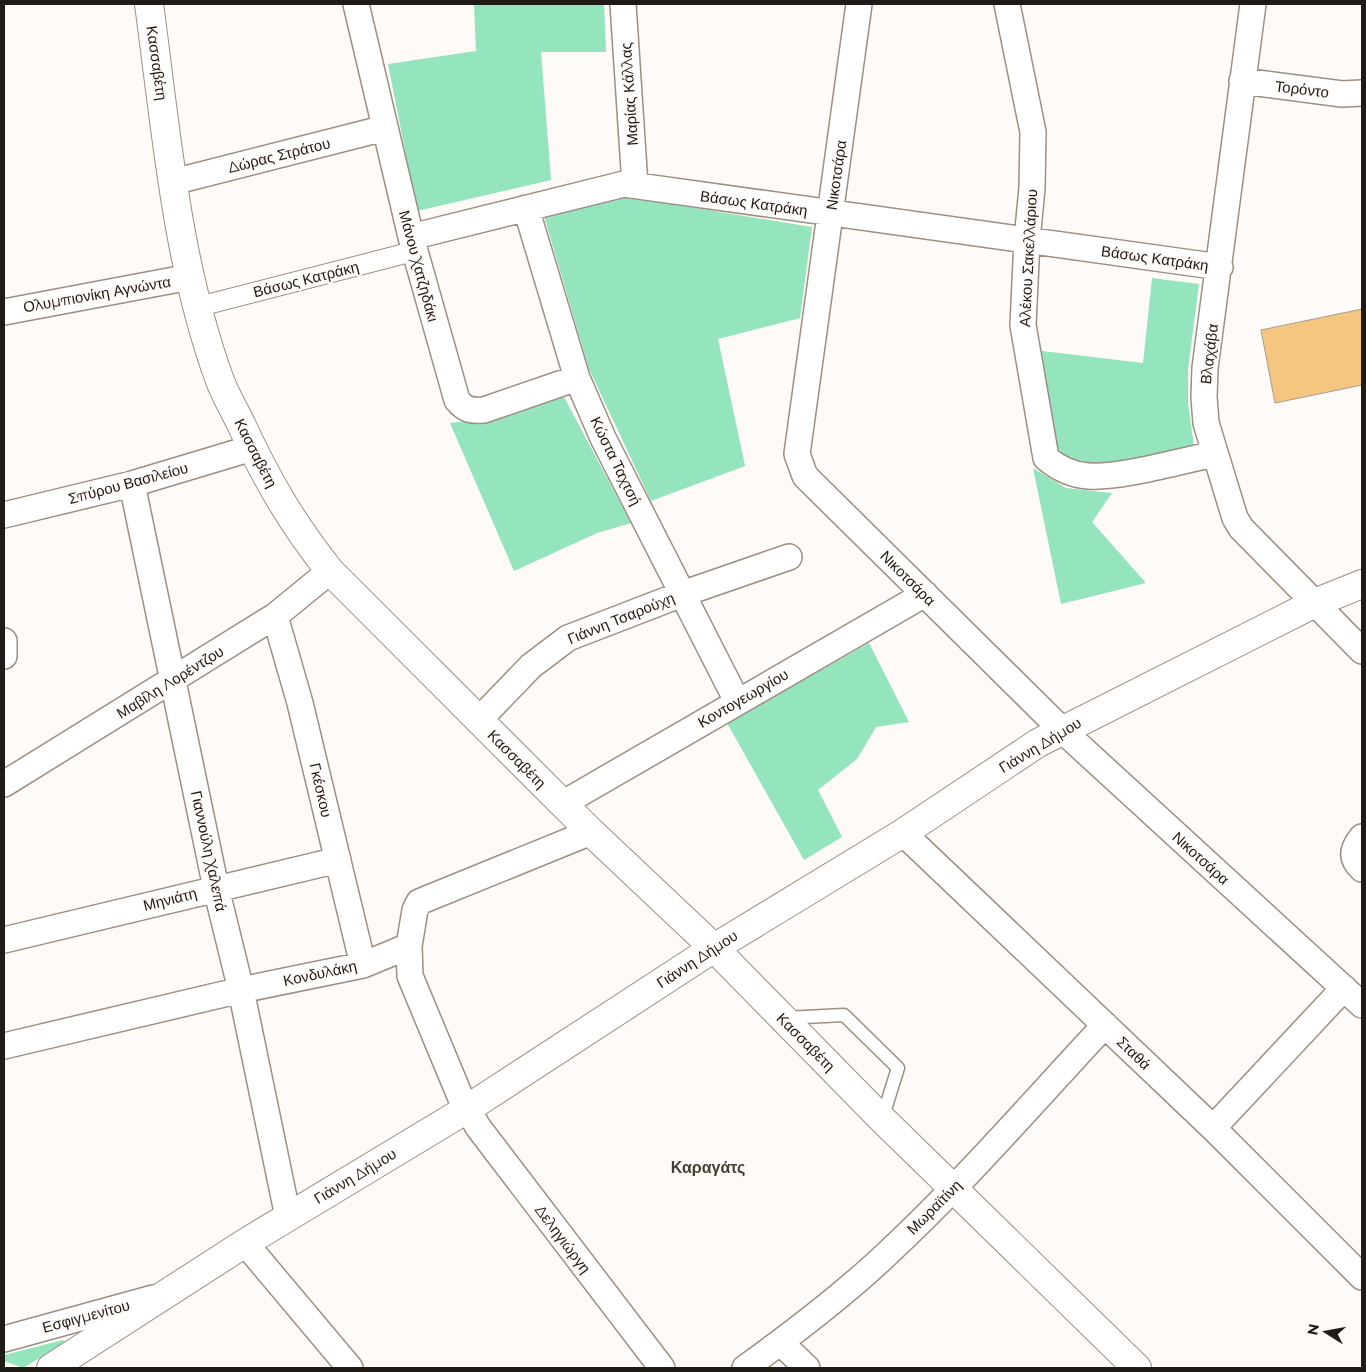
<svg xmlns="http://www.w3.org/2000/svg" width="1366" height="1372" viewBox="0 0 1366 1372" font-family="Montserrat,sans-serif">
<rect width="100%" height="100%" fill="#fdfaf7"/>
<path fill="#94e4be" d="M 474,4 L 604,4 L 606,52 L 541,52 L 551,180 L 417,211 L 388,64 L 476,51 Z
M 622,196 L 812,227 L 800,318 L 718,339 L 745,466 L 651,501 L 589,369 L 544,216 Z
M 1152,278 L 1199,284 L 1188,369 L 1188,404 L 1194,446 L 1112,468 L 1056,461 L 1034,350 L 1143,363 Z
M 564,397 L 631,523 L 597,533 L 514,571 L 450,423 L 482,419 Z
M 1033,468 L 1066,488 L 1112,493 L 1092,522 L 1146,583 L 1061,604 Z
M 869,643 L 909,722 L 876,727 L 857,759 L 818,790 L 842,837 L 804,860 L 727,723 Z
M 63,1340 L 66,1342 L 23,1368 L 4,1361 L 4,1355 Z"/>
<path fill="#f4c680" stroke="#a89d8e" d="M 1362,309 L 1362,385 L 1275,403 L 1261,330 Z"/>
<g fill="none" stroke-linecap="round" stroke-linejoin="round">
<defs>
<path id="service" d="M 785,1018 L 844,1015 L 898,1068 L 882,1119"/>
<path id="pedestrian" d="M 197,307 L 415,251"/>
<path id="minor" d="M 356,4 L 411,237 L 457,400 C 465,410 471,411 484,410 L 577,378
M 623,4 L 635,185
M 859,4 L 797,454 L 805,476 L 1062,730 L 1362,1005
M 1007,4 L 1033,132 L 1032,188 L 1027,240 L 1023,325 L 1046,458 C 1058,468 1072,475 1088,476 C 1123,478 1179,461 1215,454
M 1253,4 L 1205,368 L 1204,397 L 1206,423 L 1235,518 L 1241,528 L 1362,651
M 1242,81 L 1342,94 L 1362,93
M 173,182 L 385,128
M 526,208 L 577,378 L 603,438 L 737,701
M 411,237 L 624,184 L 1220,267
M 4,312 L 190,277
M 132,484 L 216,888 L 241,990 L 288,1217
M 4,515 L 132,484 L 252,448
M 275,616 L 300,703 L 363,965
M 4,641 L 4,656
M 479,720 L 531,666 L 568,638 L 682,594 L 789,557
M 4,784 L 275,616 L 330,571
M 562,804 L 925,594
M 591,832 L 419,902 L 415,910 L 409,946 L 410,976 L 460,1096 L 478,1127 L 662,1368
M 903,833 L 1213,1128 L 1362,1277
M 1362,837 C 1352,849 1350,858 1362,869
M 4,940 L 338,860
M 4,1046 L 241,990 L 363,965 L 409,946
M 1213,1128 L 1344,988
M 245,1243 L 350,1368
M 4,1339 L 153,1298
M 781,1343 L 807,1368
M 745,1368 C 795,1332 845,1294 890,1251 C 966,1180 1034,1101 1105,1025"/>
<path id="tertiary" d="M 149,4 C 166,129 176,259 219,378 C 225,395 235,411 242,426 C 268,482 292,523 330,571 L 591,832 L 714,948 L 882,1119 L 1137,1368
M 51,1368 L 245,1243 L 467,1109 L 714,948 L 903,833 L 1038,743 L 1315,603 L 1362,584"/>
</defs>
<use href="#service" stroke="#9d8f82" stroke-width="15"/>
<use href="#pedestrian" stroke="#9d8f82" stroke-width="21"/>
<use href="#minor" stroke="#9d8f82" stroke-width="28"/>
<use href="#tertiary" stroke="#9d8f82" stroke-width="30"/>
<use href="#service" stroke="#fff" stroke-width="12"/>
<use href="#pedestrian" stroke="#fff" stroke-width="19"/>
<use href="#minor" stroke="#fff" stroke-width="25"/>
<use href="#tertiary" stroke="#fff" stroke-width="28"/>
</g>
<g text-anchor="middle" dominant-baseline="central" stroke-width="4.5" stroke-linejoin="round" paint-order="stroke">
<g font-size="15" fill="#201b16" stroke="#fdfaf7">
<text transform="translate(157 63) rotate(82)">Κασσαβέτη</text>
<text transform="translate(1302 89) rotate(7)">Τορόντο</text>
<text transform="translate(629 94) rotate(-94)">Μαρίας Κάλλας</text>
<text transform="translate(279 155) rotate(-14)">Δώρας Στράτου</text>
<text transform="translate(836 175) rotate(-82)">Νικοτσάρα</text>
<text transform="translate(754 203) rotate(8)">Βάσως Κατράκη</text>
<text transform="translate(1028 258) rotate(-87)">Αλέκου Σακελλάριου</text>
<text transform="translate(1155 258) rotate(8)">Βάσως Κατράκη</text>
<text transform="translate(419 266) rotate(75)">Μάνου Χατζηδάκι</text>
<text transform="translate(306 279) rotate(-14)">Βάσως Κατράκη</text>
<text transform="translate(97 294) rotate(-10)">Ολυμπιονίκη Αγνώντα</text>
<text transform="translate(1209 354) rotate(-83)">Βλαχάβα</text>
<text transform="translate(256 453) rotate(63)">Κασσαβέτη</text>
<text transform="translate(616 461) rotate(64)">Κώστα Ταχτσή</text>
<text transform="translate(128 483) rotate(-15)">Σπύρου Βασιλείου</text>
<text transform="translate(908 578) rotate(45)">Νικοτσάρα</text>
<text transform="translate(621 618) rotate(-22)">Γιάννη Τσαρούχη</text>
<text transform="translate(170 682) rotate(-32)">Μαβίλη Λορέντζου</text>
<text transform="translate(743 698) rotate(-30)">Κοντογεωργίου</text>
<text transform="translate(1040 745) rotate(-31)">Γιάννη Δήμου</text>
<text transform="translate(517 759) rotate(45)">Κασσαβέτη</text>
<text transform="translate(321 790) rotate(77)">Γκέσκου</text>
<text transform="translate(209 851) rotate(78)">Γιαννούλη Χαλεπά</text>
<text transform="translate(1201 858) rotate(42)">Νικοτσάρα</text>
<text transform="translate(170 899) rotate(-14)">Μηνιάτη</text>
<text transform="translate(697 959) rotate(-33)">Γιάννη Δήμου</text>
<text transform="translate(320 973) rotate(-12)">Κονδυλάκη</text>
<text transform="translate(806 1042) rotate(45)">Κασσαβέτη</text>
<text transform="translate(1134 1053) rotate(44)">Σταθά</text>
<text transform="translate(355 1176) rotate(-31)">Γιάννη Δήμου</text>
<text transform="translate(934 1207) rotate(-45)">Μωραϊτίνη</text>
<text transform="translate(563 1239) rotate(53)">Δεληγιώργη</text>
<text transform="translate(86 1316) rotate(-15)">Εσφιγμενίτου</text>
</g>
<g font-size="16" font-weight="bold" fill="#4a3e33" stroke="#fdfaf7">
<text x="708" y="1167">Καραγάτς</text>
</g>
</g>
<rect width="1366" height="1372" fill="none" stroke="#201b16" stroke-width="10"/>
<g transform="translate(1326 1332) rotate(281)" stroke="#fdfaf7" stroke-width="4" paint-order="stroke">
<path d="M0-4L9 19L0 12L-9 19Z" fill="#201b16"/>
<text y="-8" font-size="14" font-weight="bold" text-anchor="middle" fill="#201b16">N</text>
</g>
</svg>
